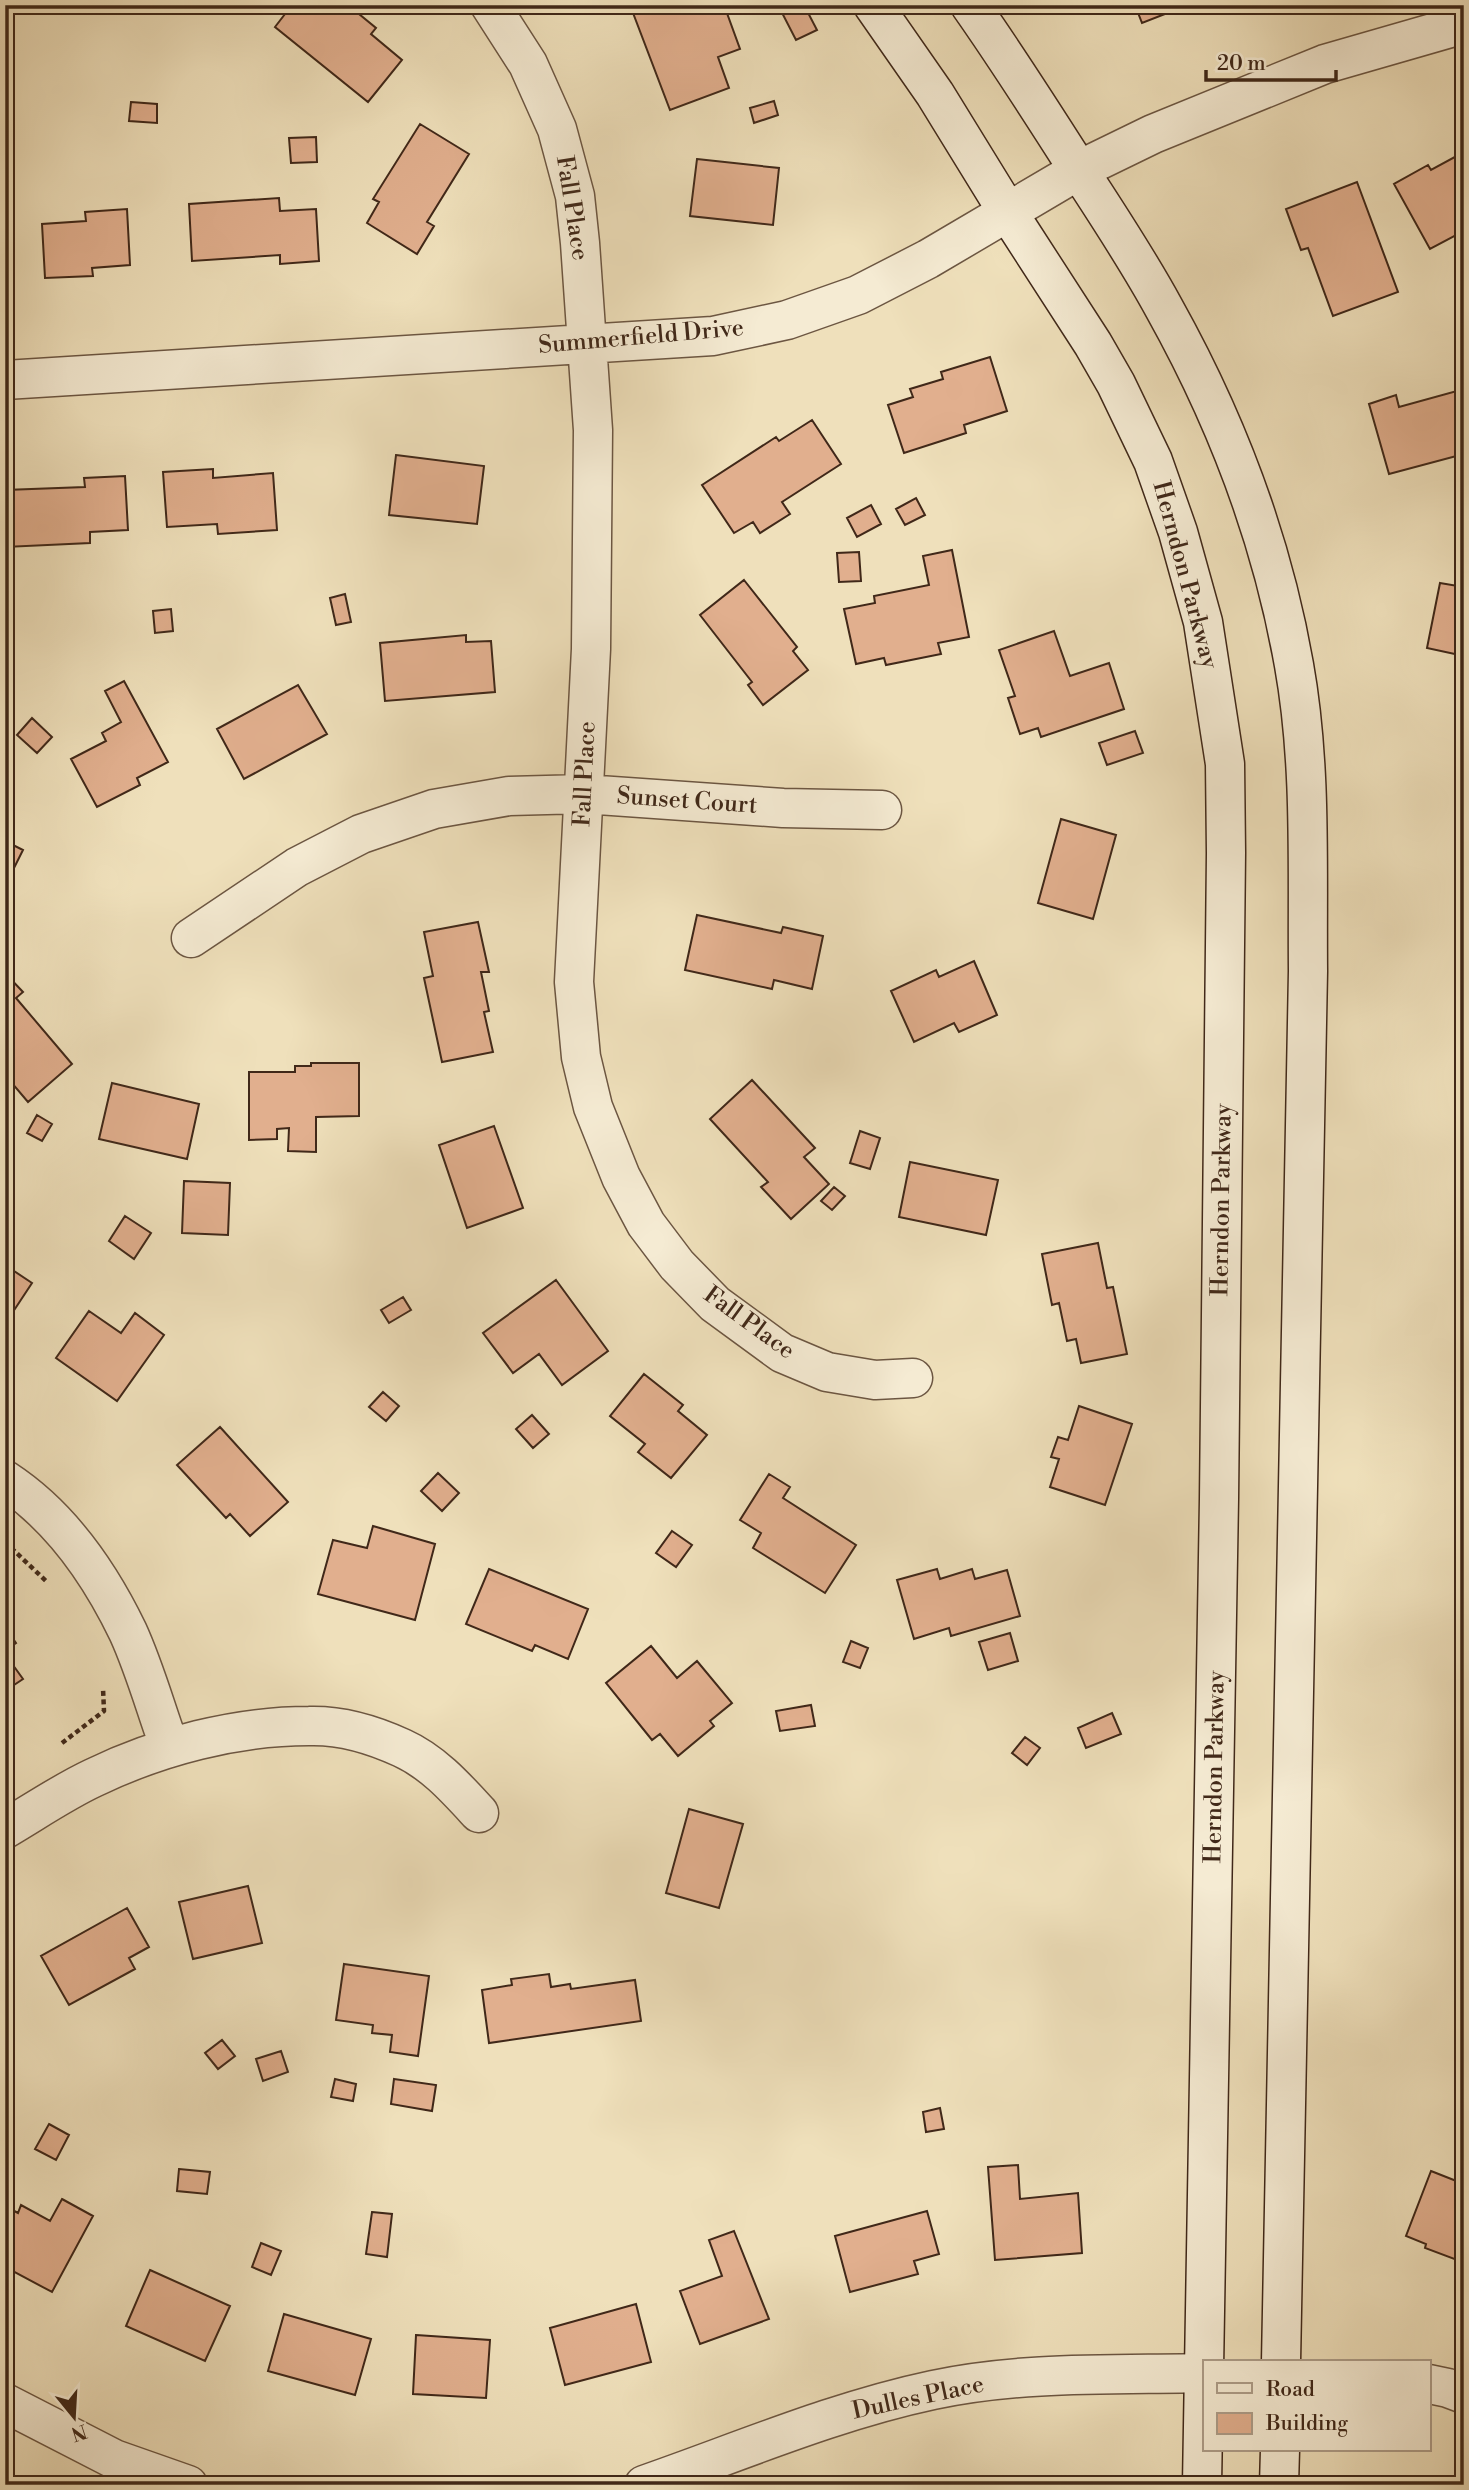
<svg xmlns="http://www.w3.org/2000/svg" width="1469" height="2490" viewBox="0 0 1469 2490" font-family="'Libre Bodoni',serif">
<rect width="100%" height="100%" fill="#efe0bb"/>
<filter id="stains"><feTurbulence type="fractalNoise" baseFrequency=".00286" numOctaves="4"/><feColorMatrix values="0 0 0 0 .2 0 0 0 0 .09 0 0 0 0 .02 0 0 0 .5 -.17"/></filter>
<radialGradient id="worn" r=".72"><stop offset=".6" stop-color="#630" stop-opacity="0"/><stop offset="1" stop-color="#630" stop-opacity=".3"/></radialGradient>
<path fill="#e1af8e" stroke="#402819" stroke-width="2" d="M 292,5 L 348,5 L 376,28 L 371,34 L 402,60 L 368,102 L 275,27 Z
M 630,5 L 724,5 L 740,49 L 718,57 L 729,88 L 670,110 Z
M 778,5 L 804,5 L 817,30 L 796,40 Z
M 1135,5 L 1188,5 L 1142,23 Z
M 774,101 L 778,115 L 754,123 L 750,108 Z
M 131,102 L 157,104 L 157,123 L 129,121 Z
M 420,124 L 469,154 L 427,222 L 434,226 L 417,254 L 367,223 L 379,202 L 373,199 Z
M 316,137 L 317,162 L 291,163 L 289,138 Z
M 1464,152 L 1464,231 L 1430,249 L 1394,184 L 1428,165 L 1431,170 Z
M 697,159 L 779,168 L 773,225 L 690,216 Z
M 1357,182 L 1398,292 L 1333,316 L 1308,248 L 1301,250 L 1286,209 Z
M 279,198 L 280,211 L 316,209 L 319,261 L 280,264 L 280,255 L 192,261 L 189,204 Z
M 127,209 L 130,265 L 92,268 L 93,276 L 45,278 L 42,224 L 86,221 L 85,212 Z
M 990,357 L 1007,411 L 964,425 L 966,433 L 904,453 L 888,405 L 913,397 L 910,389 L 943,379 L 941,372 Z
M 1464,389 L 1464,454 L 1389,474 L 1369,404 L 1396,395 L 1399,407 Z
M 812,420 L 841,464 L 782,502 L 790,514 L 760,533 L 753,522 L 734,533 L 702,485 L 776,437 L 779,441 Z
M 396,455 L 484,466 L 477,524 L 389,515 Z
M 213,469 L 213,478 L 273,473 L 277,530 L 218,534 L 217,524 L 167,527 L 163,472 Z
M 125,476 L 128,530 L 90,532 L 90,543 L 5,547 L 5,490 L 85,487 L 84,478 Z
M 916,498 L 925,515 L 905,525 L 896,509 Z
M 871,505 L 881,524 L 857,537 L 847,518 Z
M 952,550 L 969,637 L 938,643 L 941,654 L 886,665 L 884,658 L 856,664 L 844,609 L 875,603 L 874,596 L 929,585 L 923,556 Z
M 859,552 L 861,581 L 839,582 L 837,553 Z
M 744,580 L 797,647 L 793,651 L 808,670 L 763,705 L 748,685 L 752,682 L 700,615 Z
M 1440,583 L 1464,587 L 1464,656 L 1427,648 Z
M 345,594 L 351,622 L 336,625 L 330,598 Z
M 171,609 L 173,631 L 155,633 L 153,611 Z
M 1054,631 L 1070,676 L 1109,663 L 1124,709 L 1041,737 L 1038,728 L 1020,734 L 1008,698 L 1015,696 L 999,650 Z
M 466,635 L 466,642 L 491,641 L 495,692 L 385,701 L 380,643 Z
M 124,681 L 168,762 L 137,778 L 140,785 L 97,807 L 71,759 L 106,741 L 102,733 L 121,722 L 105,691 Z
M 298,685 L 327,734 L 244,779 L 217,729 Z
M 32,718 L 52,737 L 37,753 L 17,735 Z
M 1135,731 L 1143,753 L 1107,765 L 1099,743 Z
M 1061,819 L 1116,835 L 1093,919 L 1038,903 Z
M 5,841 L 23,850 L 5,886 Z
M 697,915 L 781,933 L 783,927 L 823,936 L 812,989 L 774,980 L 772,989 L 685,970 Z
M 478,922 L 489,972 L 481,972 L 489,1011 L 484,1012 L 493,1052 L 442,1062 L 424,978 L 433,976 L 424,932 Z
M 974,961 L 997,1015 L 959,1032 L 954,1023 L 914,1042 L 891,991 L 936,970 L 939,977 Z
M 5,973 L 23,992 L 16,998 L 72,1064 L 28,1102 L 5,1075 Z
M 311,1063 L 359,1063 L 359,1116 L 316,1117 L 316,1152 L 288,1151 L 289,1128 L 277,1129 L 277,1139 L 249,1140 L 249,1072 L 295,1072 L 295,1066 L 311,1066 Z
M 752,1080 L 815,1148 L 804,1157 L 829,1184 L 791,1219 L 761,1187 L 768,1182 L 710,1119 Z
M 112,1083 L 199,1104 L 187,1159 L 99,1139 Z
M 37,1115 L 52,1124 L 42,1141 L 27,1133 Z
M 494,1126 L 523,1208 L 467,1228 L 439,1145 Z
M 860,1131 L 880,1138 L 870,1169 L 850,1163 Z
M 910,1162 L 998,1180 L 986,1235 L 899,1217 Z
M 184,1181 L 230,1183 L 228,1235 L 182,1233 Z
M 834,1187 L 845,1196 L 832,1210 L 821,1201 Z
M 125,1216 L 151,1233 L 134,1259 L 109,1241 Z
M 1098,1243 L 1107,1288 L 1113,1287 L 1127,1354 L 1081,1363 L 1076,1339 L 1067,1341 L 1059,1303 L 1052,1305 L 1042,1254 Z
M 5,1265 L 32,1283 L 5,1324 Z
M 556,1280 L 608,1351 L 562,1385 L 539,1354 L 513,1373 L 483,1333 Z
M 403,1297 L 411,1310 L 389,1323 L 381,1310 Z
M 89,1311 L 121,1333 L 135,1313 L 164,1335 L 117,1401 L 56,1358 Z
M 644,1374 L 683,1405 L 678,1411 L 707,1435 L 671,1478 L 638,1452 L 645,1444 L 610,1416 Z
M 383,1392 L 399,1406 L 386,1421 L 369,1407 Z
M 1079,1406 L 1132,1424 L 1105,1505 L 1050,1487 L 1059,1459 L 1051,1457 L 1058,1437 L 1068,1440 Z
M 532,1415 L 549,1434 L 533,1448 L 516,1429 Z
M 220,1427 L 288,1502 L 250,1536 L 230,1514 L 226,1518 L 177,1465 Z
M 438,1473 L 459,1493 L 442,1511 L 421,1491 Z
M 769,1474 L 790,1487 L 783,1498 L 856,1545 L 825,1593 L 753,1548 L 761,1533 L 740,1520 Z
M 373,1526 L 435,1544 L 415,1620 L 318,1594 L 333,1540 L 367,1548 Z
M 672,1531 L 692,1545 L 676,1567 L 656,1553 Z
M 489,1569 L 588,1609 L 568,1659 L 535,1645 L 532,1651 L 466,1624 Z
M 937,1569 L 940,1579 L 972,1569 L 975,1579 L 1007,1570 L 1020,1616 L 951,1636 L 949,1628 L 914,1639 L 897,1580 Z
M 5,1627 L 16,1643 L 5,1651 Z
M 1010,1633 L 1018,1661 L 988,1670 L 979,1642 Z
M 851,1641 L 868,1648 L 860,1668 L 843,1662 Z
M 651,1646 L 677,1678 L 697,1661 L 732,1703 L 710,1721 L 714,1726 L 678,1756 L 660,1734 L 652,1740 L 606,1683 Z
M 5,1654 L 23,1679 L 5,1691 Z
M 811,1705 L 815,1726 L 780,1731 L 776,1711 Z
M 1112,1713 L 1121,1734 L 1086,1748 L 1078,1728 Z
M 1025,1737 L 1040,1748 L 1027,1765 L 1012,1753 Z
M 689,1809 L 743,1824 L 719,1908 L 666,1893 Z
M 248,1886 L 262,1943 L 193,1959 L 179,1902 Z
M 127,1908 L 149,1947 L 129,1958 L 135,1969 L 69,2005 L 41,1956 Z
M 344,1964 L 429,1976 L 418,2056 L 390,2052 L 392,2035 L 372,2033 L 373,2025 L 336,2020 Z
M 549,1974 L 551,1987 L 570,1984 L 571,1989 L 635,1980 L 641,2021 L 489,2043 L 482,1990 L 512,1985 L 511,1979 Z
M 222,2040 L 235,2056 L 218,2069 L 205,2053 Z
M 281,2051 L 288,2072 L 263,2081 L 256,2059 Z
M 335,2079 L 356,2084 L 353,2101 L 331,2097 Z
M 394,2079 L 436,2085 L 432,2111 L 391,2104 Z
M 940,2108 L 944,2129 L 926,2132 L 923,2112 Z
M 49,2124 L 69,2135 L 56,2160 L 35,2149 Z
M 1018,2165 L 1020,2199 L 1078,2193 L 1082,2253 L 995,2260 L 988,2167 Z
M 179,2169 L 210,2172 L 207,2194 L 177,2191 Z
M 1431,2171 L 1464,2184 L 1464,2259 L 1458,2256 L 1457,2260 L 1425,2248 L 1426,2244 L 1406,2236 Z
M 62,2199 L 93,2216 L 52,2292 L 5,2267 L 5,2206 L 18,2213 L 21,2205 L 50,2221 Z
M 927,2211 L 939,2254 L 914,2261 L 918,2274 L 850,2292 L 835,2236 Z
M 372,2212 L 392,2214 L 387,2257 L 366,2254 Z
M 734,2231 L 769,2319 L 700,2344 L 680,2291 L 722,2276 L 709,2240 Z
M 261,2243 L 281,2251 L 271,2275 L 252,2267 Z
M 150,2270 L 230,2306 L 205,2361 L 126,2326 Z
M 636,2304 L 651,2362 L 565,2385 L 550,2328 Z
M 284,2314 L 371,2339 L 355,2395 L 268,2371 Z
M 416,2335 L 490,2340 L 486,2398 L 413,2394 Z"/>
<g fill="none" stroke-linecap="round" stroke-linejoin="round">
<defs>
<path id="street" d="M 490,5 L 528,64 L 557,129 L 575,196 L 580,243 L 593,430 L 591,649 L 574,982 L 581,1057 L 593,1107 L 621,1177 L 646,1224 L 677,1265 L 715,1304 L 782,1353 L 827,1372 L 875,1380 L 913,1378
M 5,380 L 713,336 L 787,320 L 858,295 L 928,259 L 1079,170 L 1153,134 L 1325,64 L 1464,24
M 191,938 L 297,867 L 361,834 L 434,809 L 509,796 L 584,794 L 783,808 L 882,810
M 5,1480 C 60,1516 100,1574 128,1632 C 145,1669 156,1710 170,1748
M 5,1829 C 34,1812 63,1792 93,1778 C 159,1746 236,1726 309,1726 C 341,1725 374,1735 402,1748 C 433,1762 456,1788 479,1813
M 1429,2384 L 1448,2388 L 1464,2394
M 5,2403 L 114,2459 L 188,2485
M 644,2485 C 739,2452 834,2411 933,2390 C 1022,2371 1115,2375 1205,2373"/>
<path id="secondary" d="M 873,5 L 935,94 L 1007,211 L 1093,344 L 1116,384 L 1153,461 L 1178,532 L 1203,622 L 1225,764 L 1226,853 L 1219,1499 L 1202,2485
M 970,5 C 1008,59 1043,114 1078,169 C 1108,215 1138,260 1164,308 C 1226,419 1272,540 1294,665 C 1312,765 1307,870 1308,971 L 1281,2362
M 1279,2485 L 1280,2450"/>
</defs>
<use href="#street" stroke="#6c5642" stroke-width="41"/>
<use href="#secondary" stroke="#402819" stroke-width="41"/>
<path stroke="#402819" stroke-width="4.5" stroke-dasharray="5 3.5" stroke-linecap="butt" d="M 5,1542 L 46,1581
M 62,1743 L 104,1711 L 103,1688"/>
<use href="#street" stroke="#f5ebd3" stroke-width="38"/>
<use href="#secondary" stroke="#f5ebd3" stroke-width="38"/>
</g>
<g text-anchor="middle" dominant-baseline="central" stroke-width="5" stroke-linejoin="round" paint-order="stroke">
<g font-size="24" fill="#402819" stroke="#f5ebd3">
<text transform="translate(572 208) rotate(81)">Fall Place</text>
<text transform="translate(641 337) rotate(-5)">Summerfield Drive</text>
<text transform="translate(1185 575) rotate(75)">Herndon Parkway</text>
<text transform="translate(585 774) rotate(-87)">Fall Place</text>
<text transform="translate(687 801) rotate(4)">Sunset Court</text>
<text transform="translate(1222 1200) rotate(-89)">Herndon Parkway</text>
<text transform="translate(749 1323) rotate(36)">Fall Place</text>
<text transform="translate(1215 1767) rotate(-89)">Herndon Parkway</text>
<text transform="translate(918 2398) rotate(-12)">Dulles Place</text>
</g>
</g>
<rect width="1469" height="2490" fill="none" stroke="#efe0bb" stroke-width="28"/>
<rect x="7" y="7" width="1455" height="2476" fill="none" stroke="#402819" stroke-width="3.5"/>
<rect x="14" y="14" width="1441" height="2462" fill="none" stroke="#402819" stroke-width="2"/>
<rect x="1203" y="2360" width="228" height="91" fill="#f5ebd3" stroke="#ad9d89" stroke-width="2"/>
<rect x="1217" y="2383" width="35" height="10" fill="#f5ebd3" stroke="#ad9d89" stroke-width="2"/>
<text x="1266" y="2396" font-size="21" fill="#402819">Road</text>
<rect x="1217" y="2413" width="35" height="21" fill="#e1af8e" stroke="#ad9d89" stroke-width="2"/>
<text x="1266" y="2430" font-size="21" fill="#402819">Building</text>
<g transform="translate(74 2417) rotate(162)" stroke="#f5ebd3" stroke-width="5" paint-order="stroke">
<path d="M0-5L12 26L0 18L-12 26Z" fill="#402819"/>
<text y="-10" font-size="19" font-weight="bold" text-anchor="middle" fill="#402819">N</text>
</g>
<path d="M1206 70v10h130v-10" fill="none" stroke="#402819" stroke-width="3.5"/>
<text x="1217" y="70" font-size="21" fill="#402819" stroke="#f5ebd3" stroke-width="5" paint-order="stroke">20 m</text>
<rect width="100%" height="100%" filter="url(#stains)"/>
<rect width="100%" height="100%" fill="url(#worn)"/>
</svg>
